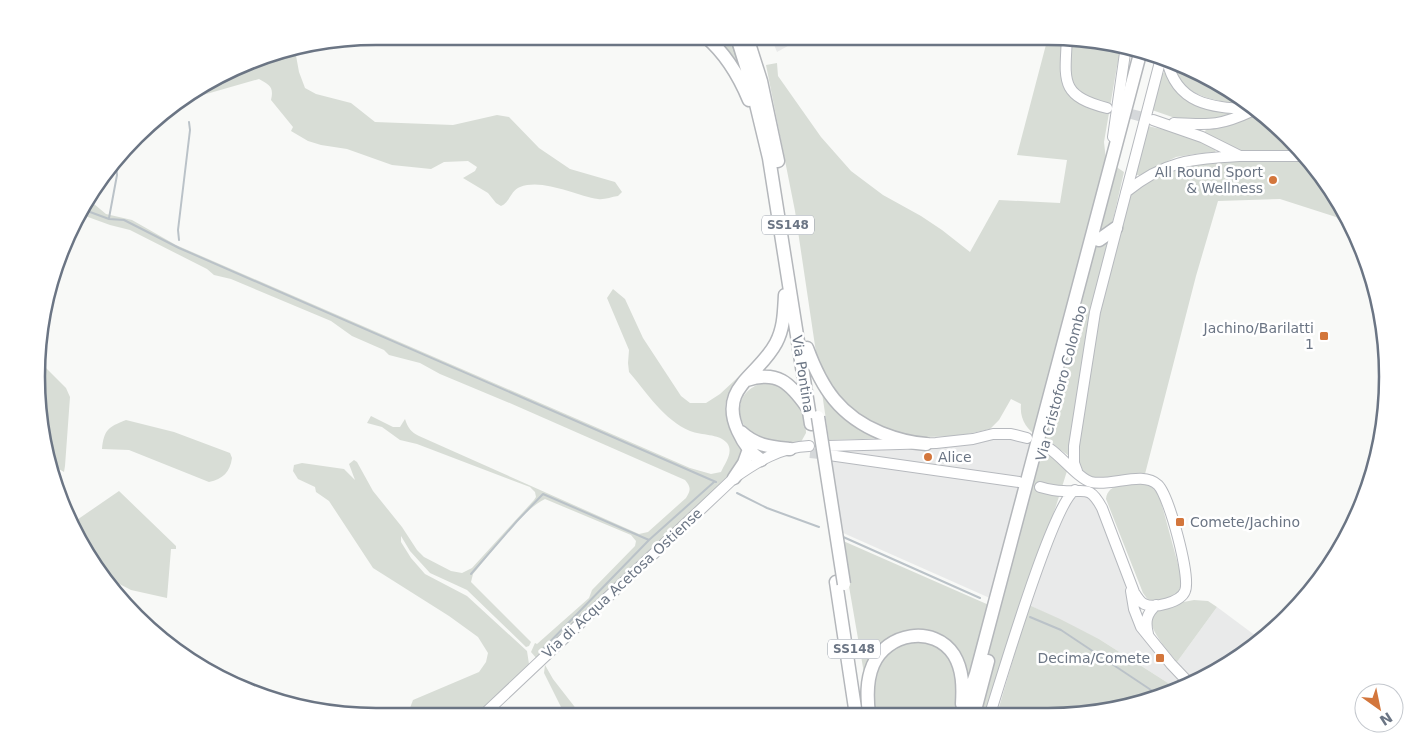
<svg xmlns="http://www.w3.org/2000/svg" width="1424" height="753" viewBox="0 0 1424 753" font-family="'DejaVu Sans',sans-serif">
<rect width="100%" height="100%" fill="#f8f9f7"/>
<path fill="#e9eaea" d="M 771,37 L 804,37 L 777,52 Z
M 994,438 L 1015,438 L 1030,442 L 992,599 L 841,532 L 828,449 L 899,450 L 950,447 Z
M 1079,495 L 1085,496 L 1091,501 L 1097,510 L 1125,584 L 1127,594 L 1187,686 L 1179,690 L 1099,639 L 1029,605 L 1069,501 Z
M 1217,607 L 1260,639 L 1237,659 L 1195,681 L 1177,662 Z"/>
<path fill="#d8ddd6" d="M 710,37 L 730,37 L 739,64 L 735,64 Z
M 1048,37 L 1069,37 L 1122,46 L 1117,66 L 1104,142 L 1106,160 L 1124,172 L 1088,329 L 1069,456 C 1049,440 1018,435 1021,404 L 1011,399 L 999,420 L 990,429 L 959,436 L 829,440 L 795,211 L 766,65 L 777,63 L 778,76 L 821,137 L 851,171 L 883,195 L 921,216 L 942,230 L 970,252 L 999,200 L 1060,203 L 1067,160 L 1017,155 Z
M 295,50 L 299,72 L 305,88 L 316,94 L 351,103 L 375,122 L 453,125 L 497,115 L 509,117 L 539,148 L 570,169 L 615,182 L 622,192 L 618,196 C 611,197 604,200 598,199 C 576,196 543,178 520,187 C 511,190 510,202 501,206 L 496,203 L 488,193 L 463,178 L 475,171 L 477,167 L 468,161 L 444,162 L 431,169 L 392,165 L 347,149 L 321,145 L 308,141 L 291,131 L 293,127 L 271,100 C 274,87 270,85 259,79 L 175,103 L 267,54 Z
M 1174,62 L 1198,71 L 1252,105 C 1223,102 1176,99 1174,62 Z
M 1166,71 L 1181,92 L 1240,111 L 1218,121 L 1178,119 L 1152,110 L 1161,75 Z
M 1257,112 L 1261,113 L 1294,144 L 1291,149 L 1285,152 L 1241,153 L 1206,136 L 1204,132 L 1208,128 Z
M 1148,126 C 1165,130 1204,137 1216,150 L 1215,152 L 1195,154 L 1176,157 L 1140,175 L 1136,175 Z
M 1309,160 L 1342,207 L 1349,221 L 1343,225 L 1336,217 L 1280,199 L 1218,201 L 1196,276 L 1145,474 L 1101,479 L 1090,478 L 1080,469 L 1080,431 L 1094,340 L 1127,202 L 1136,187 L 1175,167 L 1228,161 Z
M 88,199 L 106,214 L 132,220 L 176,245 L 690,468 L 711,474 L 721,472 C 725,463 734,452 727,443 C 718,433 702,436 690,431 C 664,420 647,393 629,372 L 628,363 L 629,350 L 607,298 L 613,289 L 625,299 L 643,338 L 681,396 L 690,403 L 706,403 L 720,394 L 748,368 L 747,374 C 741,380 732,387 728,395 C 719,415 735,434 745,451 L 734,471 L 537,659 L 531,652 L 535,643 L 537,644 L 589,598 L 592,590 L 635,546 L 636,541 L 631,535 L 545,499 C 523,509 490,554 473,574 L 471,582 L 531,642 L 529,646 L 526,647 L 467,590 L 430,573 L 410,551 L 401,536 L 401,542 L 411,558 L 425,574 L 467,596 L 527,651 L 529,664 L 526,670 L 476,716 L 407,716 L 413,700 L 479,672 L 486,662 L 488,653 L 478,637 L 449,616 L 373,568 L 329,501 L 316,492 L 315,487 L 298,479 L 293,471 L 294,465 L 302,463 L 344,469 L 355,480 L 349,464 L 354,460 L 357,462 L 373,491 L 402,527 L 417,550 L 424,557 L 451,571 L 462,573 L 472,568 L 534,500 L 536,497 L 535,492 L 530,487 L 417,444 L 400,440 L 382,427 L 367,423 L 371,416 L 393,427 L 400,427 L 405,419 C 408,428 411,432 419,436 L 639,534 L 648,532 L 686,498 C 691,490 691,487 685,480 L 512,404 L 440,374 L 420,363 L 389,355 L 384,350 L 352,336 L 331,321 L 231,279 L 214,275 L 207,269 L 130,230 L 110,225 L 88,217 L 82,213 Z
M 41,363 L 66,388 L 70,397 L 65,466 L 64,472 L 52,465 L 50,456 L 51,448 L 47,440 L 37,399 Z
M 778,382 L 797,397 L 805,412 L 806,433 L 801,442 C 792,443 774,445 766,443 C 740,435 728,400 755,386 C 762,382 770,383 778,382 Z
M 126,420 L 174,432 L 230,453 L 232,458 C 230,472 223,479 209,482 L 129,450 L 102,449 C 104,430 108,427 126,420 Z
M 1040,449 L 1057,460 L 1067,471 L 1056,506 L 985,714 L 871,714 L 841,540 L 998,609 Z
M 1142,483 C 1151,485 1156,490 1160,498 L 1182,579 L 1179,592 C 1170,598 1160,602 1148,600 L 1143,593 L 1106,499 C 1108,482 1128,485 1142,483 Z
M 119,491 L 176,546 L 176,549 L 171,549 L 167,598 L 131,590 L 100,574 L 93,565 L 71,524 Z
M 1194,600 L 1208,601 L 1217,607 L 1177,662 C 1168,650 1145,627 1152,612 L 1173,604 Z
M 1029,605 L 1060,619 L 1099,639 L 1179,690 L 1092,714 L 997,714 Z
M 545,665 L 553,679 L 581,715 L 566,715 L 563,711 L 544,673 Z"/>
<g fill="none" stroke-linecap="round" stroke-linejoin="round">
<path stroke="#bac2c8" stroke-width="2" d="M 732,43 L 738,62
M 84,208 L 90,212 L 109,219 L 124,220 L 179,248 L 716,482
M 109,218 L 117,175 L 116,163
M 179,240 L 178,230 L 190,130 L 189,122
M 737,493 L 767,508 L 819,527
M 841,536 L 980,598
M 471,574 L 517,521 L 543,494 L 649,540
M 1030,617 L 1061,630 L 1160,696
M 541,651 L 649,540 L 714,482"/>
<path stroke="#d5d8da" stroke-width="10" stroke-dasharray="10 5" stroke-linecap="butt" d="M 1117,110 L 1153,120
M 810,453 L 829,455"/>
<defs>
<path id="secondary" d="M 1067,37 C 1065,80 1059,96 1107,108
M 1167,60 C 1177,107 1215,107 1255,110
M 1153,120 L 1202,137 L 1240,156 L 1306,156
M 1174,123 C 1211,125 1220,126 1254,110
M 1113,137 L 1126,46
M 1126,192 C 1164,161 1191,159 1239,156
M 827,446 L 936,443 L 973,439 L 993,434 L 1011,434 L 1027,438
M 829,455 L 1019,482
M 1077,471 L 1074,463 L 1074,446 L 1095,312 L 1161,58
M 1040,487 C 1047,489 1055,491 1063,491 C 1085,493 1089,484 1102,508 L 1134,592 C 1137,597 1139,601 1144,604 C 1154,609 1181,602 1185,591 C 1191,577 1169,496 1158,485 C 1143,470 1111,487 1091,482 C 1079,479 1062,457 1050,449
M 1131,591 L 1134,609 L 1141,627 L 1171,664 L 1190,684
M 1148,634 C 1145,622 1146,614 1156,605
M 990,714 C 1001,680 1053,503 1075,490
M 482,716 L 734,478 C 756,462 781,447 809,446"/>
<path id="highway" d="M 706,37 C 726,54 739,76 749,100
M 737,37 L 750,79 L 769,158 L 811,424
M 747,37 L 761,81 L 778,161
M 1099,240 L 1116,228
M 807,348 C 822,389 840,416 881,433 C 896,439 910,443 926,444
M 747,380 C 777,370 790,383 807,407
M 741,432 C 756,446 771,447 790,449
M 761,460 C 750,453 743,442 738,431 C 718,387 758,377 776,343 C 784,328 784,312 785,295
M 734,478 L 744,463 L 749,449
M 836,582 L 856,715
M 869,714 C 867,698 866,681 873,665 C 886,633 934,624 954,655 C 963,670 963,687 962,704
M 962,714 L 976,674 L 1141,50
M 974,714 L 988,661"/>
</defs>
<use href="#secondary" stroke="#b6b9be" stroke-width="12"/>
<use href="#highway" stroke="#b4b7bb" stroke-width="15"/>
<use href="#secondary" stroke="#fff" stroke-width="10"/>
<use href="#highway" stroke="#fff" stroke-width="12"/>
<defs>
<path id="highway-bridge" d="M 818,417 L 844,584"/>
</defs>
<use href="#highway-bridge" stroke="#b4b7bb" stroke-width="15" stroke-linecap="butt"/>
<use href="#highway-bridge" stroke="#fff" stroke-width="12"/>
</g>
<g fill="#d3763c" stroke="#fff" stroke-width="2">
<circle cx="1273" cy="180" r="5"/>
<rect x="1319" y="331" width="10" height="10" rx="2.5"/>
<circle cx="928" cy="457" r="5"/>
<rect x="1175" y="517" width="10" height="10" rx="2.5"/>
<rect x="1155" y="653" width="10" height="10" rx="2.5"/>
</g>
<g text-anchor="middle" dominant-baseline="central" stroke-width="5" stroke-linejoin="round" paint-order="stroke">
<g fill="#fff" stroke="#979ea9" stroke-width="1">
<rect x="762" y="215.5" width="52" height="19" rx="4"/>
<rect x="828" y="639.5" width="52" height="19" rx="4"/>
</g>
<g font-size="12" font-weight="bold" fill="#6b7584">
<text x="788" y="225">SS148</text>
<text x="854" y="649">SS148</text>
</g>
<g font-size="14" fill="#6b7584" stroke="#fff" text-anchor="end">
<text x="1263" y="172">All Round Sport<tspan x="1263" dy="16">&amp; Wellness</tspan></text>
<text x="1314" y="328">Jachino/Barilatti<tspan x="1314" dy="16">1</tspan></text>
<text x="938" y="457" text-anchor="start">Alice</text>
<text x="1190" y="522" text-anchor="start">Comete/Jachino</text>
<text x="1150" y="658">Decima/Comete</text>
</g>
<g font-size="14" fill="#6b7584" stroke="#fff">
<text transform="translate(803 374) rotate(81)">Via Pontina</text>
<text transform="translate(1061 383) rotate(-75)">Via Cristoforo Colombo</text>
<text transform="translate(622 583) rotate(-43)">Via di Acqua Acetosa Ostiense</text>
</g>
</g>
<path d="M0 0H1424V753H0ZM376 45H1048A331 331 0 0 1 1379 376V377A331 331 0 0 1 1048 708H376A331 331 0 0 1 45 377V376A331 331 0 0 1 376 45Z" fill="#fff" fill-rule="evenodd"/>
<path fill="none" stroke="#6b7584" stroke-width="2.5" d="M376 45H1048A331 331 0 0 1 1379 376V377A331 331 0 0 1 1048 708H376A331 331 0 0 1 45 377V376A331 331 0 0 1 376 45Z"/>
<g transform="translate(1379 708) rotate(147)"><circle r="24" fill="#ffffff" stroke="#c4c8ce"/>
<path d="M0-4L9 19L0 12L-9 19Z" fill="#d3763c"/>
<text y="-8" font-size="14" font-weight="bold" text-anchor="middle" fill="#6b7584">N</text>
</g>
</svg>
